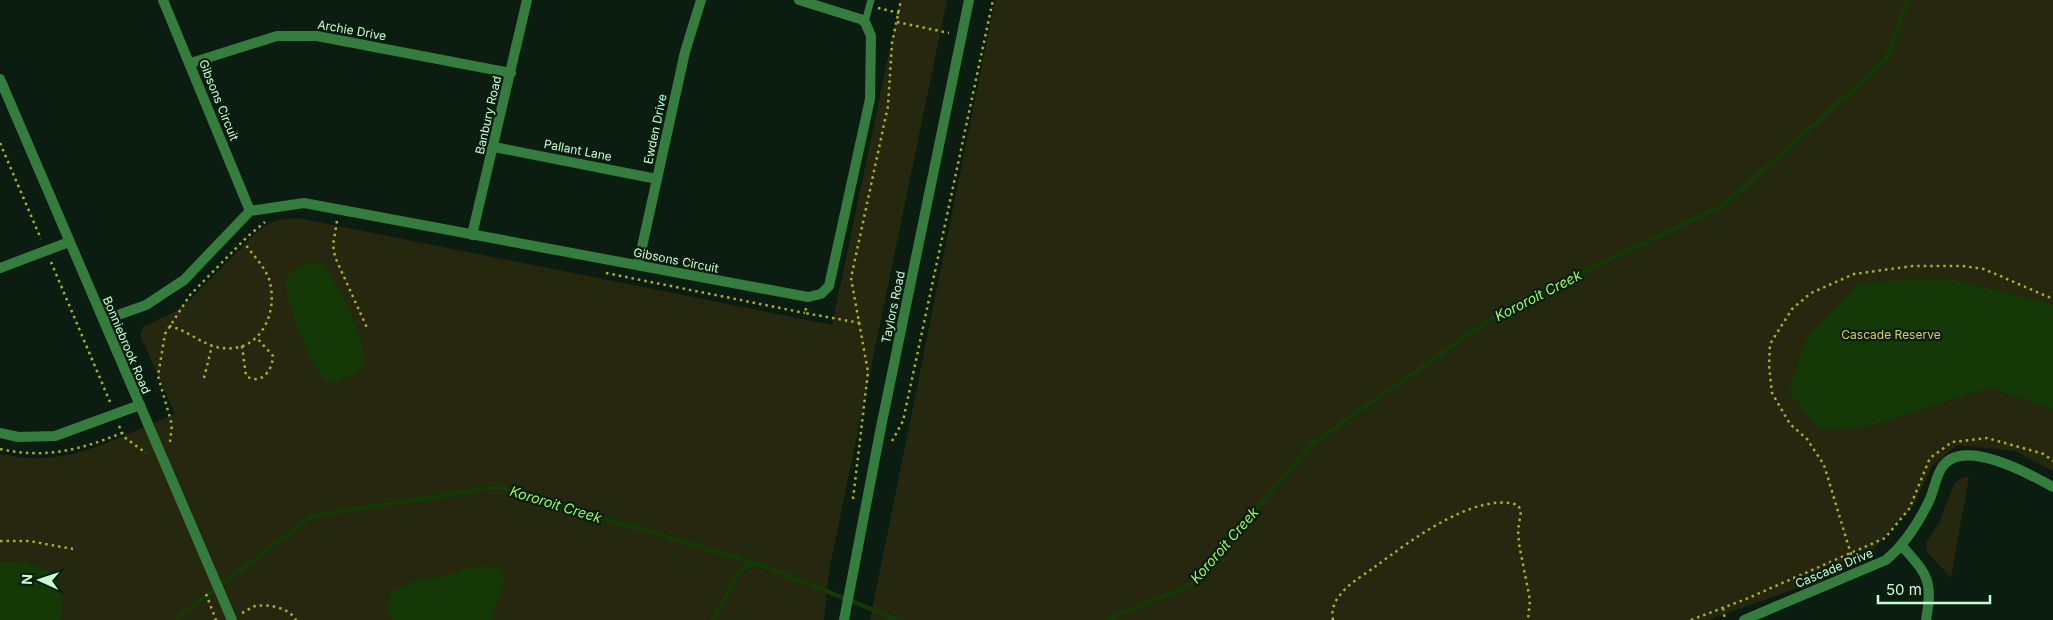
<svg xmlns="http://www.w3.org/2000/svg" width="2053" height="620" viewBox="0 0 2053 620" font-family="Inter,sans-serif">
<rect width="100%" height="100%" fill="#0b1d10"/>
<path fill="#25270e" d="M 900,0 L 947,0 L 829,571 L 824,620 L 0,620 L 0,454 C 10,455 21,458 31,458 C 79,461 130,432 175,414 L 140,335 L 143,327 L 174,312 L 188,302 L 253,236 C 268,221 282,217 303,219 L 832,325 Z
M 995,0 L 2053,0 L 2053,471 L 2015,451 L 1957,445 L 1932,466 L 1913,506 L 1868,555 L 1820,580 L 1708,620 L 870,620 Z
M 1963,477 L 1969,477 L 1951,578 L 1927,552 L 1926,542 L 1939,523 L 1954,484 Z"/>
<path fill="#143907" d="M 319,262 C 335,277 368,341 363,364 C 362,367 359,371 357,374 C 349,377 336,384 328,381 C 313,375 282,294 286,279 C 290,266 308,264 319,262 Z
M 1947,278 L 2053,305 L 2053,409 L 1989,388 L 1865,427 L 1820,429 L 1789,392 L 1806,339 L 1859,283 Z
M 0,562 C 39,560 72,574 60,620 L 0,620 Z
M 478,566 L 499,567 L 505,579 L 491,620 L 392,620 L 387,609 L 391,592 L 416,580 L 441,577 Z"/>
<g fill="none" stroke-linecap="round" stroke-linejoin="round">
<path stroke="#143907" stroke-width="4.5" d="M 174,620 L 312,516 L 498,487 L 758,564 L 899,620
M 713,620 L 739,571 L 746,567 L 756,565
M 1107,620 L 1190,585 L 1313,443 L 1505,309 L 1724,205 L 1886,60 L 1908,0"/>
<path stroke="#a9b029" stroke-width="2.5" stroke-dasharray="2.5 4" stroke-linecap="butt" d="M 878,8 L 899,13
M 897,22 L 949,33
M 0,143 L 41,239
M 337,221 L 333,245 L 335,257 L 368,330
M 51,262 L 110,402
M 606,273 L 805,313
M 806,308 L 805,313 L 860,323
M 169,326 C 188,330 203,346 222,348 C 261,353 279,312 269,279 C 264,266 253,255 245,244
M 242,346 L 246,376 C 261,385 272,372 273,356 L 257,338
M 204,378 L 212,346
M 119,426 L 124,437 L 146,453
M 892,441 L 903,421 L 993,0
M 170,442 L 172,425 L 158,376 L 165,334 L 190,295 L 247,237 L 265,222
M 0,449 C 47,459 79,450 122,433
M 853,499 L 868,372 L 851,278 L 888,106 L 892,43 L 901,0
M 0,541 L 29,541 L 73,549
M 1853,561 L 1824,465 L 1807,439 L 1790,424 L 1772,393 L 1769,366 L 1770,344 L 1792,309 L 1811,293 L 1854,274 L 1913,266 L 1963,266 L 1984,269 L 2053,299
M 206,594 L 216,620
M 1723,608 L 1725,620
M 242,613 C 247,611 252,606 256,606 C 270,604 289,608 296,620
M 1333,620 C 1331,611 1334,602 1340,595 C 1349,583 1364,575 1376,566 C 1409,542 1475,491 1518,505 L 1521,511 L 1518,530 L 1519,544 L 1530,600 L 1528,620
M 1691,620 L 1746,599 L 1885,538 L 1909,509 L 1930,458 L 1952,442 L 1987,438 L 2044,454 L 2053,461"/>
<path stroke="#347d3f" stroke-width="7" d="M 865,22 L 871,0"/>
<path stroke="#347d3f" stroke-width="10" d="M 163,0 L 250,211 L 304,203 L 808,297 L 821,294 L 829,286 L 870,99 L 871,36 L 865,22 L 860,19 L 799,0
M 191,63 L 277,36 L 317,36 L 511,73
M 494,147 L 657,179
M 472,235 L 527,0
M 638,265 L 685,52 L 701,0
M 0,268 L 69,242
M 104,320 L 146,305 L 184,280 L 250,211
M 0,433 L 18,437 L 55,436 L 140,405
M 1902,546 C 1928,575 1933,581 1926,620
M 1744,620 L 1886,560 C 1905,544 1918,524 1929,501 C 1934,491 1935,479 1941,469 C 1960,435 2030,474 2053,487"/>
<path stroke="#347d3f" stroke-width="10" d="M 0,79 L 232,620
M 844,620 L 881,427 L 969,0"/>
</g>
<g text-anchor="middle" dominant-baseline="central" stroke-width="4.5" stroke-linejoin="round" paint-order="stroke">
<g font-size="12" fill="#c7ffd3" stroke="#0b1d10">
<text transform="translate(352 30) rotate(10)">Archie Drive</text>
<text transform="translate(219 100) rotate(68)">Gibsons Circuit</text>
<text transform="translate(488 115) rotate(-77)">Banbury Road</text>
<text transform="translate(655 129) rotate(-78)">Ewden Drive</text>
<text transform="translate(578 150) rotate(11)">Pallant Lane</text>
<text transform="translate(676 260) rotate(11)">Gibsons Circuit</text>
<text transform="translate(893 307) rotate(-78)">Taylors Road</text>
<text transform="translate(127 345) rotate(67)">Bonniebrook Road</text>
<text transform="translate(1834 568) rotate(-23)">Cascade Drive</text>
</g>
<g font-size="12" fill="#e1cd51" stroke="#0b1d10">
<text x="1891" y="334">Cascade Reserve</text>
</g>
<g font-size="14" font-style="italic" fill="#9dff55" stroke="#0b1d10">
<text transform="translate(1538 295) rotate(-27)">Kororoit Creek</text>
<text transform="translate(556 504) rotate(17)">Kororoit Creek</text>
<text transform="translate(1224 545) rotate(-49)">Kororoit Creek</text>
</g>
</g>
<g transform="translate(40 580) rotate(273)" stroke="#0b1d10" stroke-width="4" paint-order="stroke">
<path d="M0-4L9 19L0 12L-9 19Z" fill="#c7ffd3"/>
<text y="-8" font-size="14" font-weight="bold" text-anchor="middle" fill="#c7ffd3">N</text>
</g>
<path d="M1878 595v8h112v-8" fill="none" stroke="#c7ffd3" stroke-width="2.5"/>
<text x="1886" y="595" font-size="15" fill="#c7ffd3" stroke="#0b1d10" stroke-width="4" paint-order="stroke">50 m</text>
</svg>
